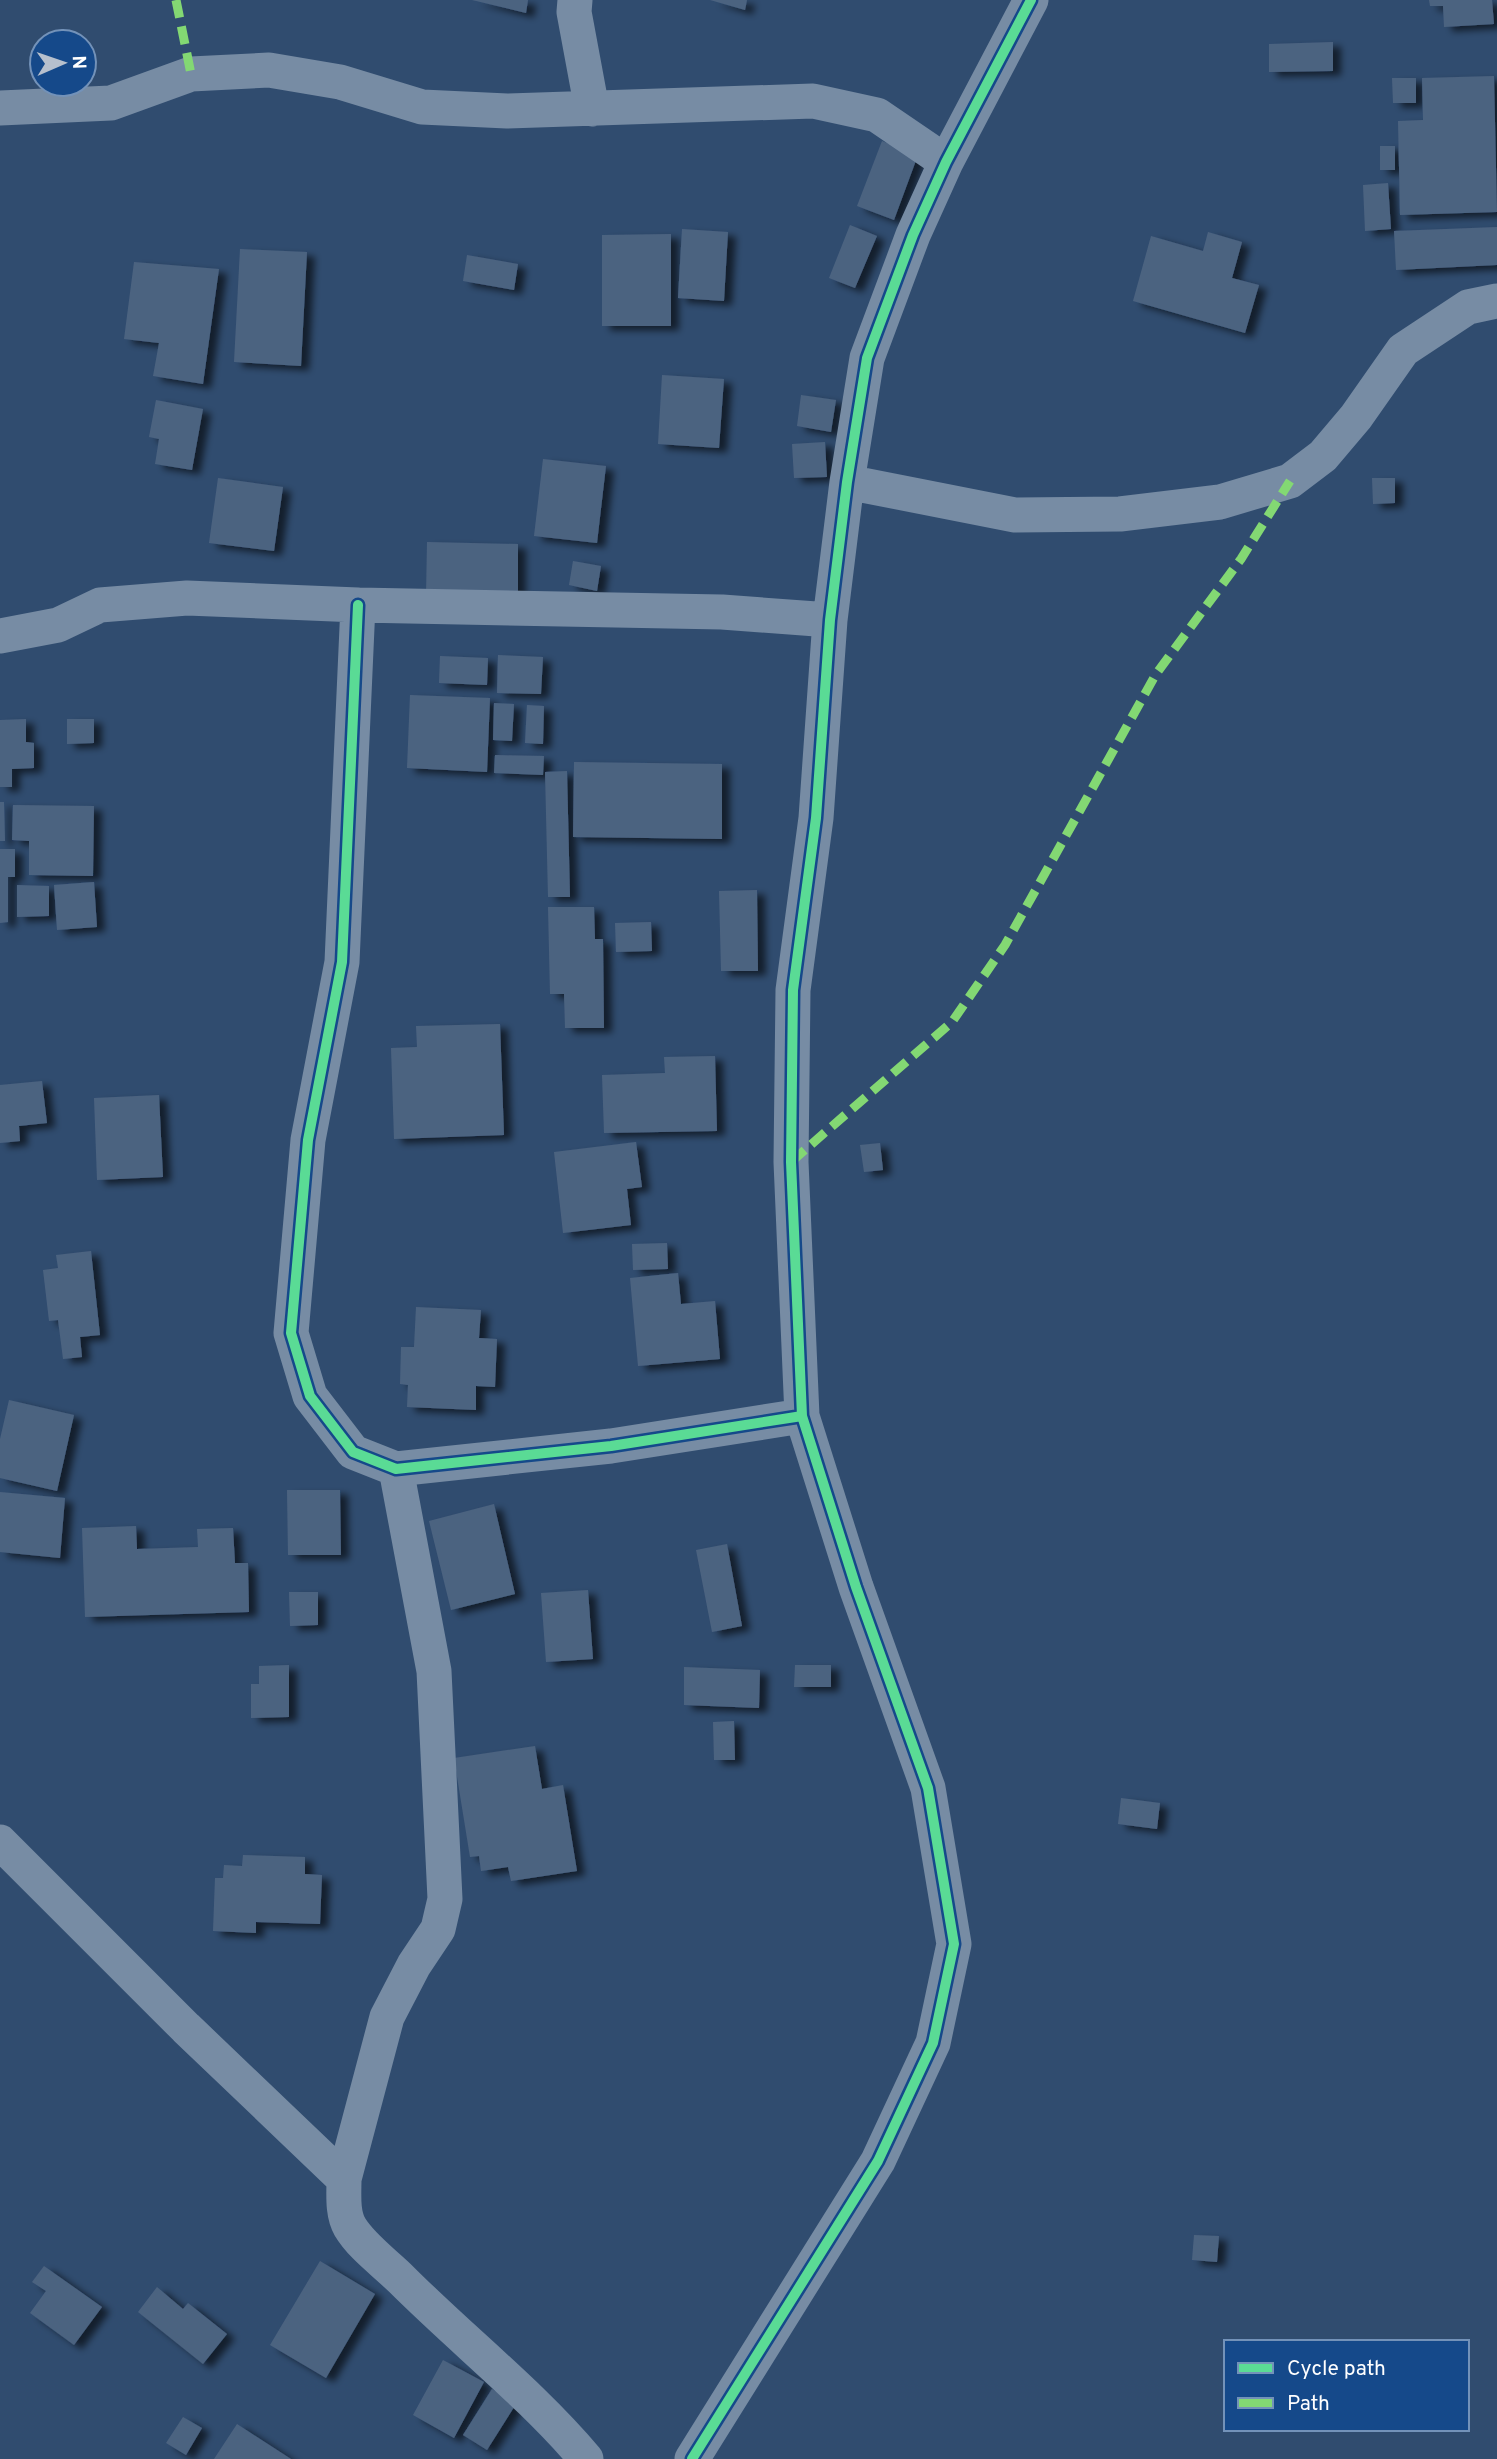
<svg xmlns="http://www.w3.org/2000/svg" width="1497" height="2459" viewBox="0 0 1497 2459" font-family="Overpass,sans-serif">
<defs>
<filter id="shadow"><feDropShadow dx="8" dy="4.5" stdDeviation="3.5" flood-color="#0009"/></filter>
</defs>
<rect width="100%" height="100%" fill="#304c6f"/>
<path fill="#4c6380" filter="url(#shadow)" d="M 472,0 L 528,0 L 526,13 Z
M 710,0 L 747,0 L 745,10 Z
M 1429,0 L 1492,0 L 1494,24 L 1444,27 L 1443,6 L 1430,6 Z
M 1333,42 L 1333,71 L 1269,72 L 1269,44 Z
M 1494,76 L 1497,212 L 1400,215 L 1398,121 L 1423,120 L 1422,78 Z
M 1392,78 L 1416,78 L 1416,103 L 1393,103 Z
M 882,141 L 918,155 L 894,220 L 857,206 Z
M 1380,146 L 1395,146 L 1395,170 L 1380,170 Z
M 1388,183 L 1391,229 L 1365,231 L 1363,185 Z
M 850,225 L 877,236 L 855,288 L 829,278 Z
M 1497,227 L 1497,265 L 1396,270 L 1394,231 Z
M 682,229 L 728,232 L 724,301 L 678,298 Z
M 1208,232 L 1242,242 L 1232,278 L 1259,285 L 1245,333 L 1133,301 L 1151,236 L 1203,251 Z
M 671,234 L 671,326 L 602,326 L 602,235 Z
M 240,249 L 307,252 L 301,366 L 234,362 Z
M 467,255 L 518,264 L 514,290 L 463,281 Z
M 134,262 L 219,269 L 203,384 L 153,376 L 159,343 L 124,339 Z
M 662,375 L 724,379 L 719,448 L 658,444 Z
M 801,395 L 836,400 L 831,432 L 797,426 Z
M 156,400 L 203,409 L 192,470 L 155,464 L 159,439 L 149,437 Z
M 825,442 L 827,477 L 794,478 L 792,444 Z
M 543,459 L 606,466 L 597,543 L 534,536 Z
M 218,478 L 283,487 L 274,551 L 209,543 Z
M 1372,478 L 1395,478 L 1395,503 L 1373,504 Z
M 427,542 L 518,544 L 518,597 L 426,596 Z
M 573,561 L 601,566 L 597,591 L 569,585 Z
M 498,655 L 543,657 L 541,694 L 497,693 Z
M 440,656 L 488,658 L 487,685 L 439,683 Z
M 410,695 L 490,698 L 487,772 L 407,768 Z
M 494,703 L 514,704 L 512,741 L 493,740 Z
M 527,705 L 544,706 L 543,744 L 525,743 Z
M 26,719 L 26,742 L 34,743 L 34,768 L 12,769 L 12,787 L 0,787 L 0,720 Z
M 67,719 L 94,719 L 94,743 L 67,744 Z
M 495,755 L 544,756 L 543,775 L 494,773 Z
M 574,762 L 722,764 L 722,839 L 573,837 Z
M 567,771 L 570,897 L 548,897 L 545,772 Z
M 0,802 L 4,802 L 5,841 L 0,841 Z
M 13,805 L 94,806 L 93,876 L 29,875 L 29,841 L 12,840 Z
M 0,849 L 15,849 L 15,877 L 8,877 L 8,922 L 0,923 Z
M 94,882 L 97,927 L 57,930 L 54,885 Z
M 17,885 L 49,886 L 49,916 L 17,917 Z
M 757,890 L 758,971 L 721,971 L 719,891 Z
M 548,907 L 594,907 L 595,939 L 603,939 L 604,1028 L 565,1028 L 564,994 L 550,994 Z
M 651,922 L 652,951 L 616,952 L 615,923 Z
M 500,1024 L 504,1135 L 394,1139 L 391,1048 L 417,1047 L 416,1026 Z
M 715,1056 L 717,1131 L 604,1133 L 602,1075 L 665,1073 L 664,1057 Z
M 42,1081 L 47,1123 L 19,1126 L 20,1141 L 0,1143 L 0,1085 Z
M 159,1095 L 163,1177 L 97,1180 L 94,1098 Z
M 636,1142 L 642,1187 L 627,1189 L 631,1225 L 563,1233 L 554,1152 Z
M 880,1143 L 883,1170 L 864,1172 L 860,1145 Z
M 667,1243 L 668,1269 L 633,1270 L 632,1244 Z
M 91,1251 L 100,1335 L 80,1337 L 82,1357 L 63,1359 L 58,1320 L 49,1321 L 43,1270 L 58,1268 L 56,1255 Z
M 678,1273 L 681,1304 L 715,1301 L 720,1359 L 638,1366 L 630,1278 Z
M 416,1307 L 481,1310 L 479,1338 L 497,1339 L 495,1387 L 476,1386 L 476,1410 L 407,1407 L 408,1385 L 400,1384 L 401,1347 L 414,1347 Z
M 9,1400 L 74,1415 L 57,1491 L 0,1478 L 0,1439 Z
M 287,1490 L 340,1490 L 341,1555 L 288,1555 Z
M 0,1492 L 65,1498 L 60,1558 L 0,1552 Z
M 494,1504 L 515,1594 L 451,1610 L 429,1521 Z
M 136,1526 L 137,1549 L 198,1547 L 197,1529 L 233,1528 L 235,1563 L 248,1563 L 249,1612 L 85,1617 L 82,1528 Z
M 727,1544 L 742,1626 L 712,1632 L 696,1550 Z
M 588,1590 L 593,1659 L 546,1662 L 541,1593 Z
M 289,1592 L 318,1592 L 318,1625 L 290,1626 Z
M 289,1665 L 289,1717 L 251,1718 L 251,1684 L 259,1684 L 259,1666 Z
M 795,1665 L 831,1665 L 831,1687 L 794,1687 Z
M 684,1667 L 760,1670 L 759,1708 L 684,1705 Z
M 734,1721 L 735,1760 L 714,1760 L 713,1722 Z
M 535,1746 L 542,1789 L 563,1785 L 577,1871 L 511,1881 L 508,1867 L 481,1871 L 479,1856 L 470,1857 L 454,1758 Z
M 1121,1798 L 1160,1803 L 1157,1829 L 1118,1824 Z
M 243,1855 L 305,1857 L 305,1874 L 322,1875 L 320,1924 L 256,1922 L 256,1933 L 213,1931 L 215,1878 L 223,1878 L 224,1865 L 242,1866 Z
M 1194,2235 L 1219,2236 L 1217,2262 L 1192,2260 Z
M 320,2261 L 375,2294 L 326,2378 L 270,2345 Z
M 44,2266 L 102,2307 L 74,2345 L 30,2313 L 46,2291 L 32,2282 Z
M 157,2287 L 183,2309 L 188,2303 L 227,2334 L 203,2364 L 138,2312 Z
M 443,2360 L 484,2382 L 454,2438 L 413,2415 Z
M 492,2389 L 516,2404 L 487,2450 L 463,2435 Z
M 183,2417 L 202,2428 L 186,2455 L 166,2443 Z
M 237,2424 L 291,2459 L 214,2459 Z"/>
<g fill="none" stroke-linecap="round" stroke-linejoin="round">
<path stroke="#778ca4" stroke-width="35" d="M 575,0 L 574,12 L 592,109
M 0,108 L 111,103 L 191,74 L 269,70 L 340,82 L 422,107 L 507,111 L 813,101 L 877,115 L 946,162
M 847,482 L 1015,515 L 1120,514 L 1220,502 L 1290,481 L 1323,456 L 1356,417 L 1403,350 L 1468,307 L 1497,301
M 358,605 L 342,962 L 308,1140 L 291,1333 L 310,1396 L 353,1452 L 396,1469 L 611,1446 L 802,1416
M 0,636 L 58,625 L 100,605 L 187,598 L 358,605 L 722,612 L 830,620
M 396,1469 L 434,1671 L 445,1899 L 438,1929 L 414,1965 L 387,2017 L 344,2179 C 344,2194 342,2213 350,2227 C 362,2247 385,2263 402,2280 C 463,2341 531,2394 586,2459
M 0,1842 L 186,2028 L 344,2179
M 692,2459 L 878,2161 L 933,2043 L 954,1944 L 928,1788 L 856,1587 L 802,1416 L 791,1162 L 793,990 L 816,818 L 830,620 L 847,482 L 867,358 L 913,235 L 946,162 L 1031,0"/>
<path stroke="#83d873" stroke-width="9" stroke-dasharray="18 9" stroke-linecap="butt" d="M 176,0 L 191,74
M 791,1162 L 952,1022 L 1005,945 L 1156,674 L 1241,559 L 1290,481"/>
<defs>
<path id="cycleway" d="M 358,605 L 342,962 L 308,1140 L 291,1333 L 310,1396 L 353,1452 L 396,1469 L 611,1446 L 802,1416
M 692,2459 L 878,2161 L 933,2043 L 954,1944 L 928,1788 L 856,1587 L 802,1416 L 791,1162 L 793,990 L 816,818 L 830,620 L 847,482 L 867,358 L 913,235 L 946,162 L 1031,0"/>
</defs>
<use href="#cycleway" stroke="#15498a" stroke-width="15"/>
<use href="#cycleway" stroke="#5adb95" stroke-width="10"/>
</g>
<rect x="1224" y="2340" width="245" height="91" fill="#15498a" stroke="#7392b9" stroke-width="2"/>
<rect x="1238" y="2363" width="35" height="10" fill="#5adb95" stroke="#7392b9" stroke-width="2"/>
<text x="1287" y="2375" font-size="21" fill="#ffffff">Cycle path</text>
<rect x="1238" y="2398" width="35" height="10" fill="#83d873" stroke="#7392b9" stroke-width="2"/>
<text x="1287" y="2410" font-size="21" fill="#ffffff">Path</text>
<g transform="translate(63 63) rotate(88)"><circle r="33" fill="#15498a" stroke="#7392b9" stroke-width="2"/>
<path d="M0-5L12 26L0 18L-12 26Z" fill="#b7c0cd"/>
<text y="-10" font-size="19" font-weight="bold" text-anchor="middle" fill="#ffffff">N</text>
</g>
</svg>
